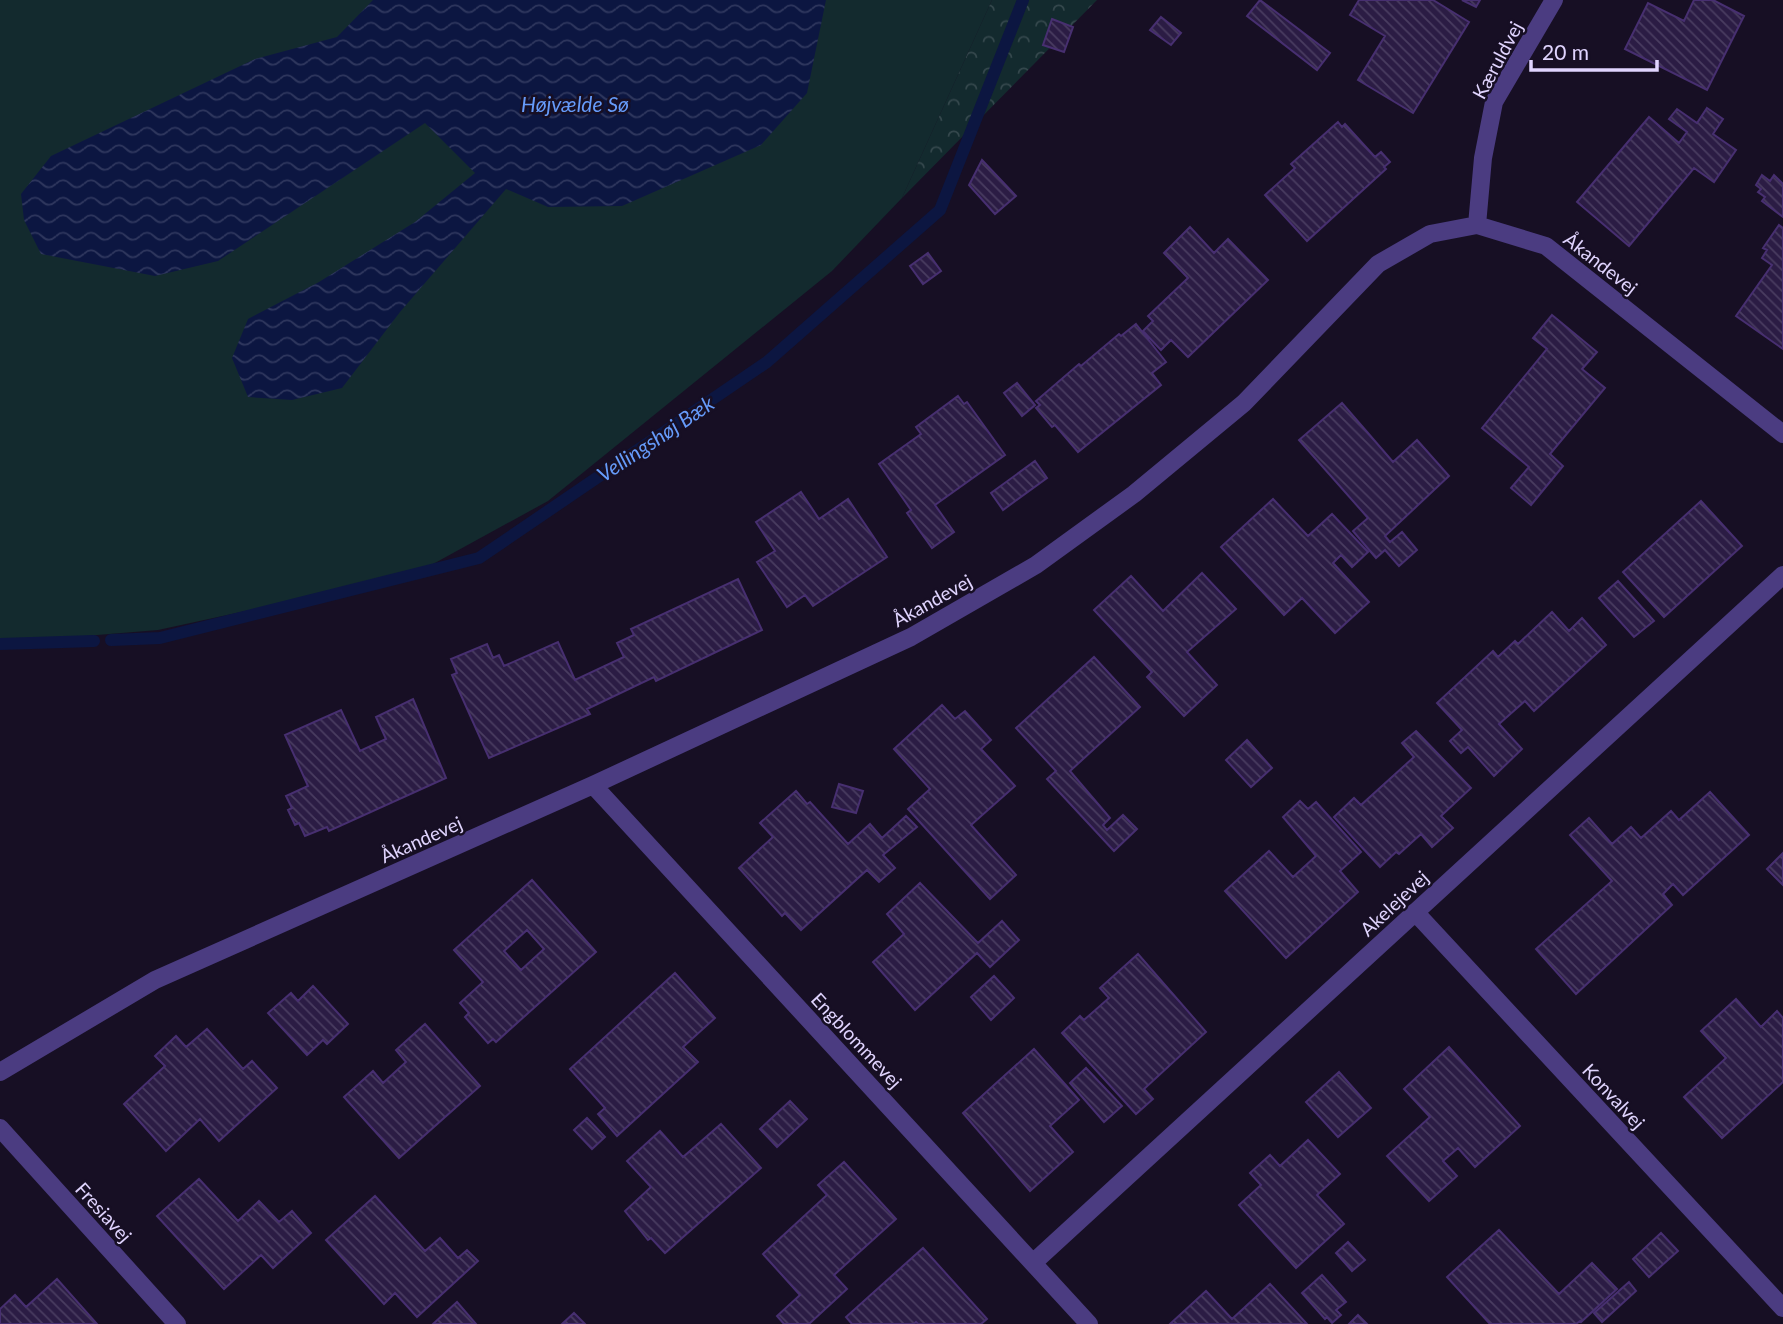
<svg xmlns="http://www.w3.org/2000/svg" width="1783" height="1324" viewBox="0 0 1783 1324" font-family="Lato,sans-serif">
<defs>
<pattern id="forest-crowns" width="20" height="18" patternUnits="userSpaceOnUse" patternTransform="scale(1.75)"><rect width="20" height="18" fill="#132a2e"/><path d="M2 6a3 3 0 1 1 6 0M12 15a3 3 0 1 1 6 0" fill="none" stroke="#35484d"/></pattern>
<pattern id="water-waves" width="16" height="10" patternUnits="userSpaceOnUse" patternTransform="scale(1.75)"><rect width="16" height="10" fill="#0c1641"/><path d="M0 5q4-4 8 0t8 0" fill="none" stroke="#2f375e"/></pattern>
<pattern id="building-back-hatch" width="6" height="6" patternUnits="userSpaceOnUse" patternTransform="scale(1.75)"><rect width="6" height="6" fill="#2b1c44"/><path d="M-1 5l2 2M0 0l6 6M5-1l2 2" fill="none" stroke="#493c60"/></pattern>
</defs>
<rect width="100%" height="100%" fill="#170f24"/>
<path fill="#132a2e" d="M 0,0 L 992,0 L 902,198 L 832,271 L 548,501 L 413,575 L 158,630 L 0,643 Z"/>
<path fill="url(#forest-crowns)" d="M 992,0 L 1097,0 L 902,198 Z"/>
<path fill="url(#water-waves)" d="M 373,0 L 826,0 L 807,93 L 761,145 L 622,206 L 548,207 L 506,189 L 400,312 L 342,388 L 292,400 L 248,397 L 232,358 L 248,319 L 319,282 L 415,222 L 475,173 L 425,123 L 218,261 L 155,276 L 41,254 L 24,220 L 21,194 L 51,156 L 255,59 L 337,37 Z"/>
<g fill="none" stroke-linecap="round" stroke-linejoin="round">
<path stroke="#0c1641" stroke-width="12" d="M 111,640 L 160,638 L 479,558 L 767,362 L 940,210 L 1023,0
M 0,644 L 94,641"/>
</g>
<path fill="url(#building-back-hatch)" stroke="#472f70" stroke-width="2" fill-rule="evenodd" d="M 1260,0 L 1330,53 L 1317,70 L 1247,16 Z
M 1359,0 L 1433,0 L 1469,22 L 1413,113 L 1358,80 L 1385,36 L 1350,15 Z
M 1462,0 L 1480,0 L 1476,7 Z
M 1694,0 L 1713,0 L 1744,16 L 1707,90 L 1625,49 L 1648,3 L 1684,21 Z
M 1161,17 L 1181,33 L 1171,45 L 1150,30 Z
M 1052,19 L 1073,27 L 1064,52 L 1043,45 Z
M 1707,108 L 1723,119 L 1713,134 L 1736,150 L 1714,182 L 1694,168 L 1629,246 L 1577,202 L 1649,117 L 1679,143 L 1687,132 L 1669,119 L 1677,109 L 1697,123 Z
M 1338,122 L 1342,127 L 1345,124 L 1375,157 L 1381,152 L 1390,162 L 1384,167 L 1386,169 L 1307,241 L 1265,195 L 1295,168 L 1291,164 Z
M 982,160 L 1016,196 L 995,214 L 969,185 Z
M 1762,175 L 1770,181 L 1774,175 L 1783,184 L 1783,217 L 1762,201 L 1765,197 L 1758,192 L 1761,189 L 1756,185 Z
M 1779,225 L 1783,228 L 1783,349 L 1736,316 L 1772,265 L 1762,258 L 1767,250 L 1763,248 Z
M 1190,227 L 1214,253 L 1228,239 L 1268,280 L 1188,357 L 1171,340 L 1161,350 L 1143,331 L 1153,321 L 1148,316 L 1188,278 L 1164,253 Z
M 928,253 L 941,271 L 923,284 L 910,266 Z
M 1552,315 L 1597,352 L 1582,369 L 1605,388 L 1550,454 L 1563,466 L 1531,505 L 1511,488 L 1529,467 L 1482,428 L 1547,349 L 1533,338 Z
M 1136,324 L 1166,362 L 1152,373 L 1161,385 L 1078,452 L 1055,425 L 1052,427 L 1036,408 L 1040,405 L 1036,401 L 1079,364 L 1081,366 L 1119,334 L 1121,336 Z
M 1017,383 L 1035,405 L 1022,416 L 1004,393 Z
M 958,396 L 964,404 L 967,402 L 1005,455 L 935,505 L 954,532 L 932,548 L 907,513 L 911,510 L 879,464 L 921,434 L 916,427 Z
M 1342,403 L 1393,462 L 1417,440 L 1449,476 L 1385,536 L 1390,542 L 1402,532 L 1417,550 L 1399,566 L 1385,550 L 1376,558 L 1353,531 L 1368,518 L 1299,440 Z
M 1035,461 L 1047,478 L 1003,510 L 991,493 Z
M 801,492 L 819,519 L 848,499 L 887,557 L 813,606 L 805,595 L 787,607 L 757,562 L 775,551 L 756,522 Z
M 1273,499 L 1308,536 L 1332,514 L 1368,552 L 1352,567 L 1341,555 L 1333,563 L 1369,602 L 1335,633 L 1302,598 L 1284,615 L 1221,547 Z
M 1701,501 L 1742,546 L 1664,617 L 1623,572 Z
M 1202,573 L 1236,609 L 1187,652 L 1217,685 L 1184,716 L 1147,677 L 1152,672 L 1094,610 L 1131,576 L 1163,611 Z
M 738,579 L 762,630 L 656,681 L 654,677 L 587,709 L 590,714 L 489,758 L 452,675 L 457,673 L 451,659 L 487,644 L 493,658 L 499,655 L 504,666 L 558,642 L 575,680 L 624,657 L 617,643 L 634,635 L 631,629 Z
M 1618,581 L 1654,621 L 1634,637 L 1599,598 Z
M 1552,612 L 1569,631 L 1582,618 L 1606,645 L 1534,711 L 1525,701 L 1499,724 L 1522,749 L 1494,776 L 1468,747 L 1461,753 L 1450,741 L 1462,730 L 1437,703 L 1493,651 L 1498,657 L 1515,641 L 1518,644 Z
M 1094,657 L 1140,707 L 1070,771 L 1110,818 L 1103,825 L 1107,830 L 1123,815 L 1137,829 L 1114,851 L 1047,779 L 1056,771 L 1016,728 Z
M 413,699 L 446,778 L 329,831 L 327,827 L 305,836 L 299,823 L 295,825 L 288,810 L 292,808 L 286,796 L 308,786 L 285,735 L 341,710 L 360,751 L 386,739 L 376,717 Z
M 942,705 L 955,719 L 965,711 L 991,740 L 981,749 L 1015,786 L 971,825 L 1016,875 L 990,899 L 908,809 L 930,789 L 894,749 Z
M 1416,731 L 1471,788 L 1441,816 L 1453,828 L 1432,847 L 1421,834 L 1399,854 L 1396,852 L 1380,867 L 1334,817 L 1354,798 L 1361,805 L 1414,757 L 1402,743 Z
M 1247,740 L 1272,768 L 1251,787 L 1226,760 Z
M 839,784 L 863,791 L 856,813 L 832,807 Z
M 796,791 L 807,804 L 810,802 L 848,844 L 870,824 L 882,838 L 906,816 L 917,827 L 883,855 L 895,868 L 879,882 L 867,870 L 801,930 L 785,913 L 782,916 L 739,868 L 773,837 L 760,823 Z
M 1710,792 L 1749,835 L 1683,895 L 1673,884 L 1663,894 L 1672,905 L 1576,994 L 1536,949 L 1612,881 L 1570,835 L 1589,818 L 1612,844 L 1631,827 L 1641,838 L 1671,811 L 1679,820 Z
M 1300,801 L 1308,809 L 1316,802 L 1361,852 L 1340,871 L 1358,892 L 1286,958 L 1225,891 L 1269,851 L 1293,877 L 1316,856 L 1283,817 Z
M 1783,853 L 1783,885 L 1767,869 Z
M 532,880 L 596,952 L 496,1042 L 493,1039 L 488,1043 L 465,1017 L 469,1013 L 460,1003 L 483,982 L 454,950 ZM 527,930 L 544,949 L 521,970 L 504,951 Z
M 920,883 L 978,943 L 1002,921 L 1019,940 L 990,967 L 977,953 L 915,1010 L 873,962 L 904,934 L 887,914 Z
M 1138,954 L 1206,1032 L 1144,1089 L 1153,1099 L 1136,1114 L 1062,1033 L 1080,1016 L 1084,1020 L 1109,998 L 1100,988 Z
M 675,973 L 715,1018 L 683,1047 L 698,1062 L 617,1136 L 598,1114 L 605,1108 L 570,1069 Z
M 994,976 L 1014,998 L 991,1020 L 971,997 Z
M 313,986 L 348,1024 L 327,1044 L 323,1040 L 307,1055 L 268,1013 L 291,993 L 298,1001 Z
M 1736,999 L 1761,1027 L 1777,1011 L 1783,1018 L 1783,1082 L 1722,1138 L 1684,1097 L 1726,1058 L 1701,1031 Z
M 425,1024 L 480,1086 L 399,1158 L 344,1097 L 373,1071 L 383,1083 L 406,1062 L 396,1050 Z
M 207,1029 L 243,1069 L 252,1061 L 277,1088 L 219,1141 L 200,1119 L 166,1151 L 124,1104 L 165,1066 L 155,1056 L 176,1036 L 186,1047 Z
M 1449,1047 L 1520,1126 L 1475,1167 L 1458,1148 L 1443,1161 L 1457,1176 L 1429,1201 L 1387,1156 L 1430,1117 L 1404,1089 Z
M 1034,1049 L 1079,1100 L 1050,1126 L 1073,1152 L 1030,1191 L 963,1113 Z
M 1086,1068 L 1122,1106 L 1104,1122 L 1070,1083 Z
M 1339,1072 L 1371,1108 L 1338,1137 L 1306,1102 Z
M 790,1101 L 807,1119 L 777,1147 L 760,1129 Z
M 587,1118 L 605,1137 L 592,1149 L 574,1130 Z
M 721,1124 L 761,1168 L 665,1253 L 651,1238 L 648,1240 L 625,1211 L 651,1187 L 627,1161 L 660,1131 L 683,1157 Z
M 1308,1140 L 1340,1174 L 1317,1195 L 1344,1224 L 1296,1268 L 1239,1205 L 1261,1185 L 1250,1173 L 1270,1155 L 1280,1166 Z
M 844,1162 L 896,1219 L 834,1275 L 847,1289 L 809,1324 L 784,1324 L 777,1316 L 800,1295 L 763,1254 L 827,1195 L 818,1185 Z
M 199,1179 L 238,1221 L 259,1201 L 279,1222 L 292,1211 L 311,1233 L 273,1268 L 261,1255 L 224,1289 L 157,1216 Z
M 375,1196 L 425,1251 L 440,1238 L 458,1258 L 467,1250 L 478,1261 L 417,1317 L 395,1293 L 384,1304 L 326,1240 Z
M 1499,1230 L 1559,1294 L 1592,1263 L 1617,1289 L 1581,1322 L 1580,1321 L 1576,1324 L 1490,1324 L 1447,1277 Z
M 1661,1233 L 1678,1251 L 1649,1277 L 1633,1259 Z
M 1348,1242 L 1365,1260 L 1352,1271 L 1336,1253 Z
M 923,1248 L 987,1319 L 981,1324 L 918,1324 L 916,1322 L 914,1324 L 852,1324 L 846,1317 Z
M 1322,1275 L 1346,1302 L 1336,1310 L 1341,1315 L 1332,1323 L 1327,1317 L 1325,1319 L 1302,1293 Z
M 57,1279 L 97,1324 L 0,1324 L 0,1309 L 15,1295 L 26,1307 Z
M 1629,1282 L 1636,1291 L 1602,1322 L 1594,1313 Z
M 1270,1284 L 1307,1324 L 1170,1324 L 1206,1291 L 1232,1319 Z
M 457,1302 L 476,1324 L 433,1324 Z
M 574,1313 L 585,1324 L 562,1324 Z
M 1358,1315 L 1367,1324 L 1349,1324 Z"/>
<g fill="none" stroke-linecap="round" stroke-linejoin="round">
<path stroke="#4b3c81" stroke-width="18" d="M 1477,225 L 1483,158 L 1494,102 L 1554,0
M 593,785 L 1089,1324
M 1415,912 L 1783,1308
M 0,1072 L 155,980 L 593,785 L 911,637 L 1036,565 L 1134,494 L 1244,403 L 1378,264 L 1430,234 L 1477,225 L 1546,246 L 1783,434
M 0,1128 L 177,1324
M 1034,1262 L 1783,575"/>
</g>
<g text-anchor="middle" dominant-baseline="central" stroke-width="5" stroke-linejoin="round" paint-order="stroke">
<g font-size="19" fill="#e0d4fe" stroke="#170f24">
<text transform="translate(1497 60) rotate(-62)">Kæruldvej</text>
<text transform="translate(1601 263) rotate(38)">Åkandevej</text>
<text transform="translate(932 600) rotate(-29)">Åkandevej</text>
<text transform="translate(421 839) rotate(-24)">Åkandevej</text>
<text transform="translate(1394 903) rotate(-43)">Akelejevej</text>
<text transform="translate(857 1040) rotate(47)">Engblommevej</text>
<text transform="translate(1614 1096) rotate(47)">Konvalvej</text>
<text transform="translate(104 1212) rotate(48)">Fresiavej</text>
</g>
<g font-size="21" font-style="italic" fill="#669bfa" stroke="#170f24">
<text x="575" y="103">Højvælde Sø</text>
<text transform="translate(655 438) rotate(-34)">Vellingshøj Bæk</text>
</g>
</g>
<path d="M1531 60v10h126v-10" fill="none" stroke="#e0d4fe" stroke-width="3.5"/>
<text x="1542" y="60" font-size="21" fill="#e0d4fe" stroke="#170f24" stroke-width="5" paint-order="stroke">20 m</text>
</svg>
